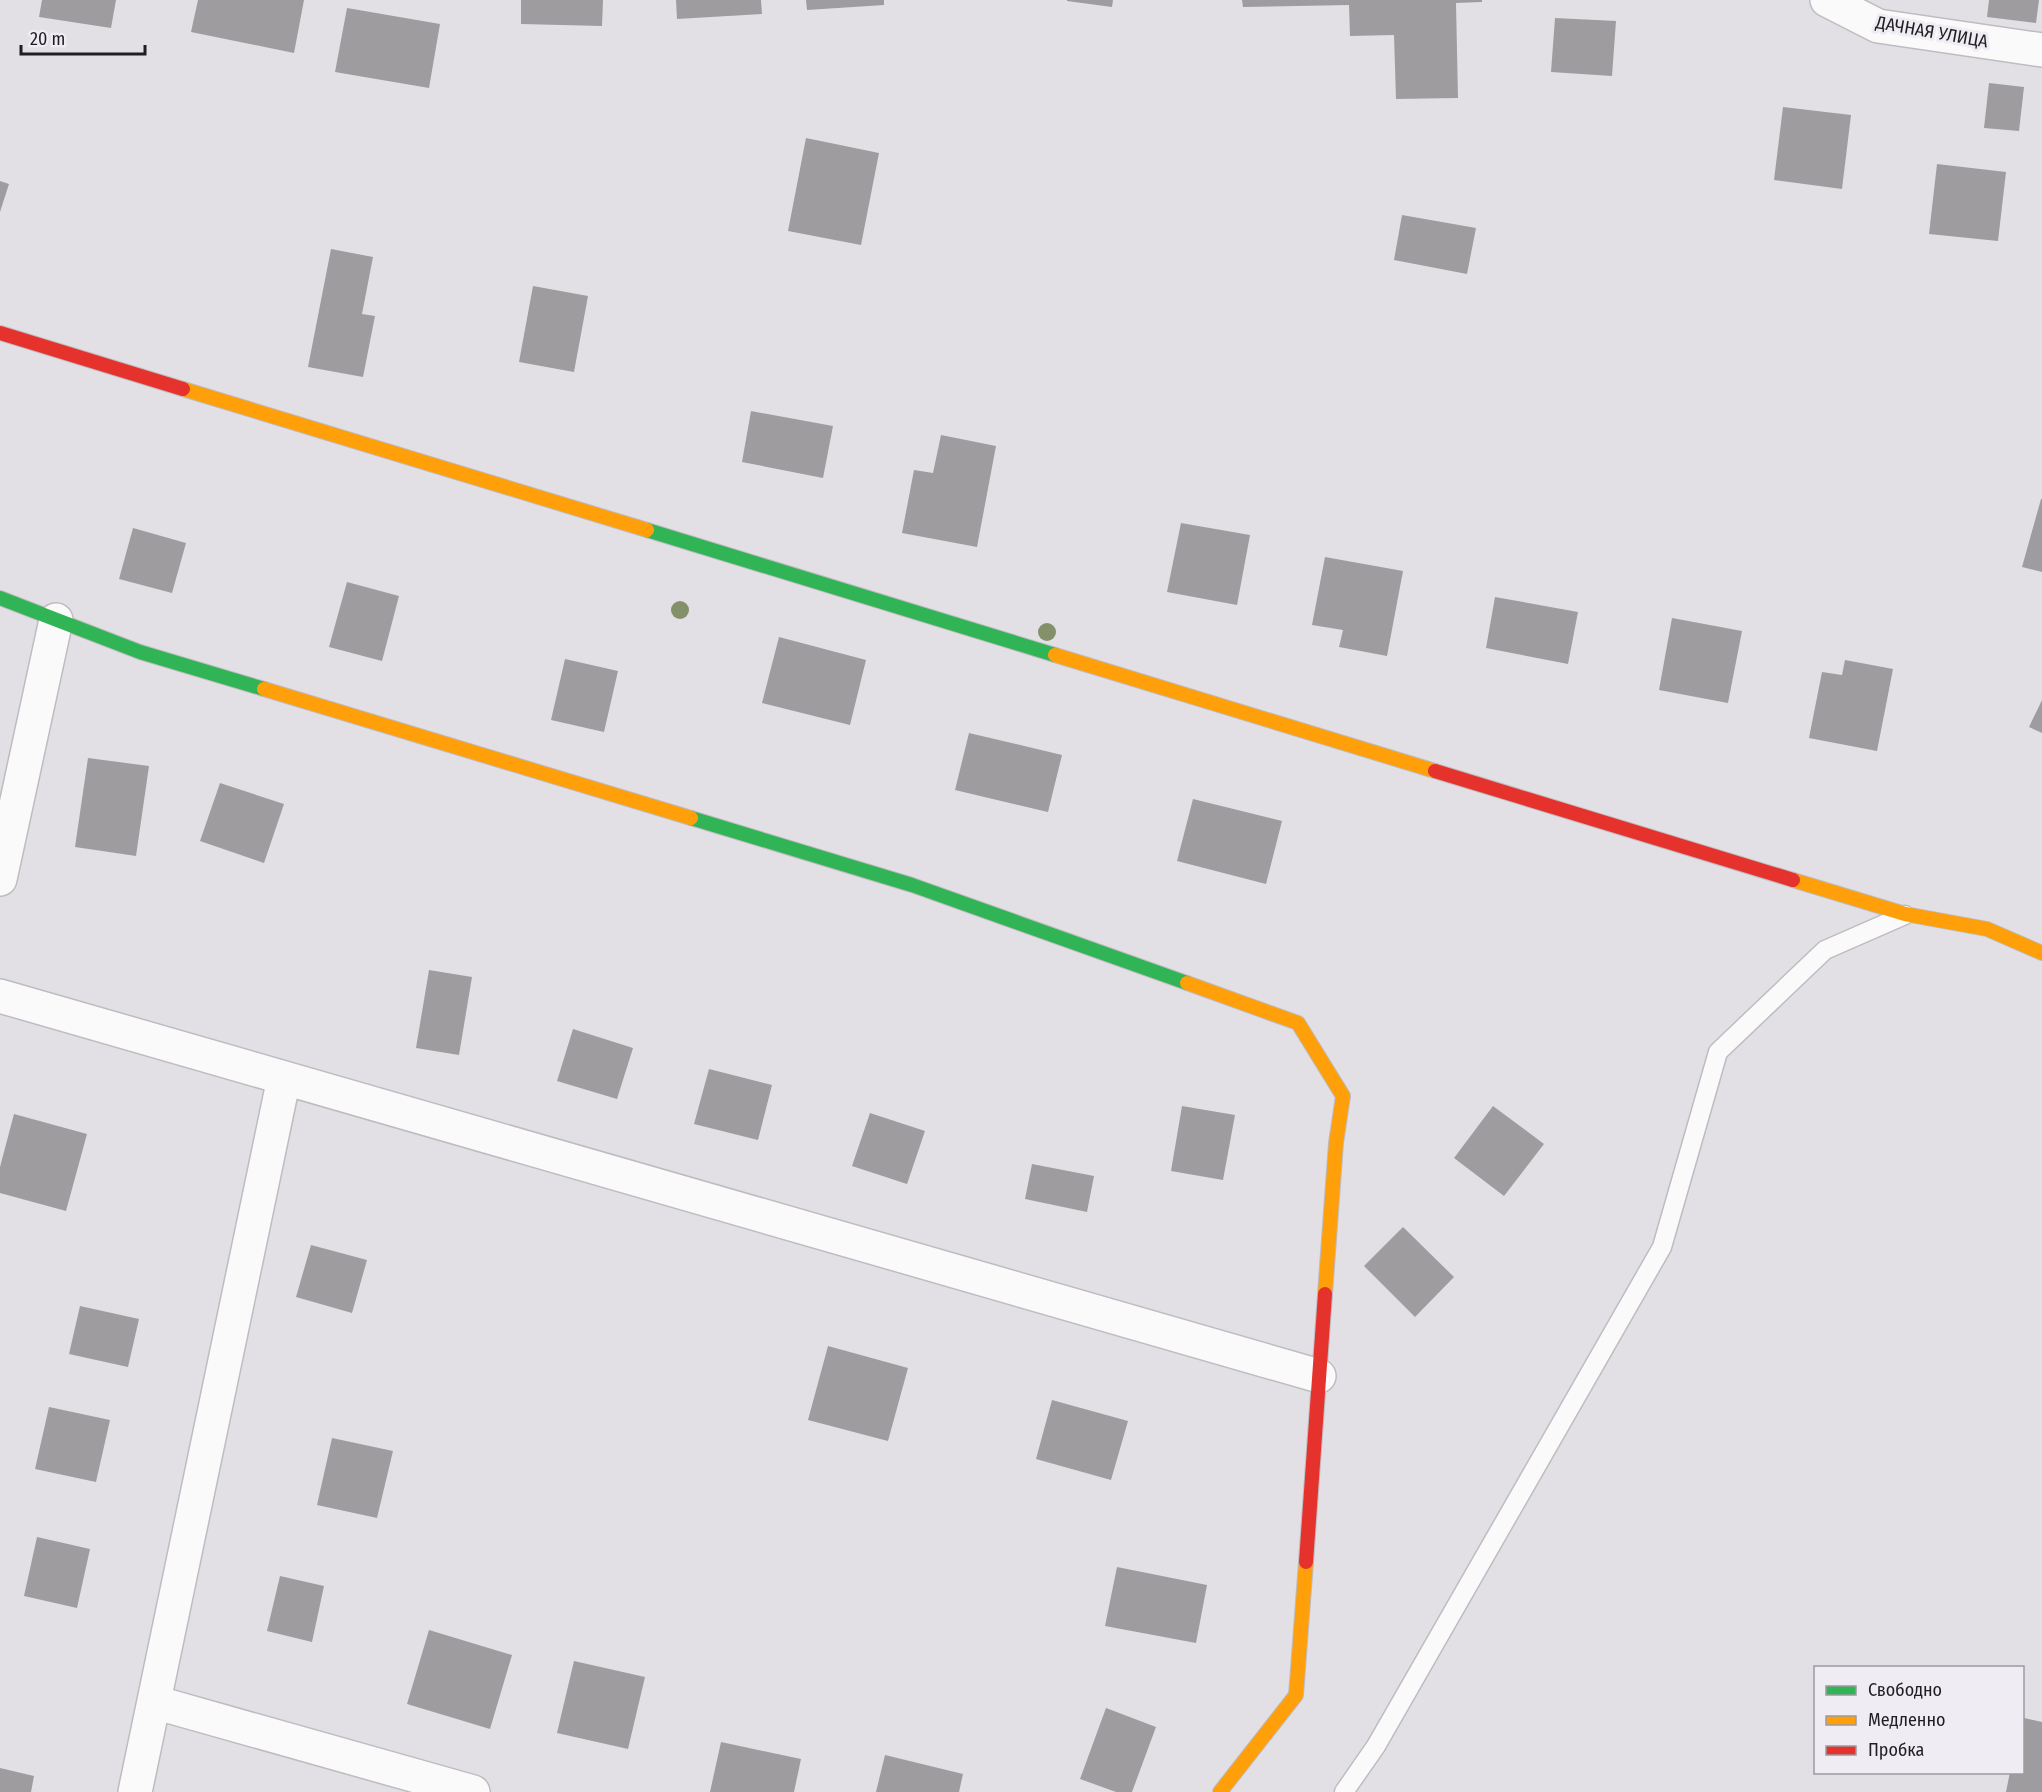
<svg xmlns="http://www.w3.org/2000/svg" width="2042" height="1792" viewBox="0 0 2042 1792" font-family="'Fira Sans Condensed',sans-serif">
<rect width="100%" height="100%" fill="#e3e0e5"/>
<path fill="#9e9c9f" d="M 42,0 L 116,0 L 111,28 L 39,17 Z
M 198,0 L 304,0 L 294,53 L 191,32 Z
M 521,0 L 603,0 L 602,26 L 521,24 Z
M 676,0 L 761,0 L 762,14 L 677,19 Z
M 806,0 L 884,0 L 884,5 L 807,10 Z
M 1067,0 L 1113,0 L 1112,7 L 1067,1 Z
M 1242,0 L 1482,0 L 1482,2 L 1456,3 L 1458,98 L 1396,99 L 1394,35 L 1350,36 L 1349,5 L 1243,7 Z
M 1989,0 L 2039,0 L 2036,23 L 1987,17 Z
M 347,8 L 440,24 L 429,88 L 335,72 Z
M 1555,18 L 1616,21 L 1612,76 L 1551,72 Z
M 1989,83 L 2024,87 L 2019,131 L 1984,128 Z
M 1783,107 L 1851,115 L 1842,189 L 1774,180 Z
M 806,138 L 879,153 L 861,245 L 788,231 Z
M 1937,164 L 2006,172 L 1998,241 L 1929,234 Z
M 0,181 L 9,184 L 0,212 Z
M 1402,215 L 1476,228 L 1467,274 L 1394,260 Z
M 331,249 L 373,257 L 362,314 L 375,316 L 363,377 L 308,367 Z
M 533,286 L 588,296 L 574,372 L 519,362 Z
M 751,411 L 833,426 L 823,478 L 742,462 Z
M 941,435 L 996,446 L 977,547 L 902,533 L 914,470 L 933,473 Z
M 2041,499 L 2042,499 L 2042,572 L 2022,567 Z
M 1181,523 L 1250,535 L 1237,605 L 1167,592 Z
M 133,528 L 186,543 L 172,593 L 119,579 Z
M 1325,557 L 1403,571 L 1387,656 L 1339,647 L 1343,630 L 1312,625 Z
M 347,582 L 399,596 L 382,661 L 329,647 Z
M 1495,597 L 1578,612 L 1568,664 L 1486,648 Z
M 1672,618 L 1742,631 L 1728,703 L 1659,690 Z
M 779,637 L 866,660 L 850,725 L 762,703 Z
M 565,659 L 618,671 L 604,732 L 551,720 Z
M 1845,660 L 1893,669 L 1877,751 L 1809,738 L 1822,672 L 1842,675 Z
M 2042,700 L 2042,733 L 2029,727 Z
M 969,733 L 1062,755 L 1048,812 L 955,790 Z
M 88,758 L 149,766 L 136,856 L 75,847 Z
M 220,783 L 284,804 L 264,863 L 200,841 Z
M 1193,799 L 1282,821 L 1266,884 L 1177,861 Z
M 429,970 L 472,977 L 459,1055 L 416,1048 Z
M 573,1029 L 633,1048 L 617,1099 L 557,1081 Z
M 709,1069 L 772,1085 L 758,1140 L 694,1124 Z
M 1182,1106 L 1235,1115 L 1223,1180 L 1171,1171 Z
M 1493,1106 L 1544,1144 L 1504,1196 L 1454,1158 Z
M 870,1113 L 925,1131 L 907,1184 L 852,1166 Z
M 14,1114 L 87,1134 L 66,1211 L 0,1193 L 0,1167 Z
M 1032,1164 L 1094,1176 L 1087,1212 L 1025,1199 Z
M 1403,1227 L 1454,1277 L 1415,1317 L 1364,1266 Z
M 311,1245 L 367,1260 L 352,1313 L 296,1297 Z
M 80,1306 L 139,1319 L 128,1367 L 69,1354 Z
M 828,1346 L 908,1368 L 888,1441 L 808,1420 Z
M 1052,1400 L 1128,1421 L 1111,1480 L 1036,1459 Z
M 49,1407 L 110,1420 L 96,1482 L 35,1469 Z
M 332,1438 L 393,1451 L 377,1518 L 317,1505 Z
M 37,1537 L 90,1549 L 77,1608 L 24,1596 Z
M 1117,1567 L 1207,1585 L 1196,1643 L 1105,1626 Z
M 280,1576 L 324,1586 L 312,1642 L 267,1631 Z
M 429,1630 L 512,1655 L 490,1729 L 407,1704 Z
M 574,1661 L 645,1677 L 628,1749 L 557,1733 Z
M 1106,1708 L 1156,1727 L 1132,1792 L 1116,1792 L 1080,1779 Z
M 2024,1718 L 2042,1722 L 2042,1792 L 2006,1792 L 2010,1772 L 2022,1772 Z
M 721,1742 L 801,1759 L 794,1792 L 710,1792 Z
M 885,1755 L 963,1774 L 959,1792 L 876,1792 Z
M 0,1768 L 34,1776 L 31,1792 L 0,1792 Z"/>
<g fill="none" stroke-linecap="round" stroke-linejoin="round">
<defs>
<path id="lane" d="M 1344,1792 L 1376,1746 L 1662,1247 L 1718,1052 L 1825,950 L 1905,915"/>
<path id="street" d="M 1827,0 L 1878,26 L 2042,50
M 0,879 L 56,620
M 0,996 L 1319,1376
M 154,1702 L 473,1792
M 135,1792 L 284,1078"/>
<path id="fast" d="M 647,530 L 1055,655
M 0,598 L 140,652 L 264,689
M 691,818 L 912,885 L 1187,983"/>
<path id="slow" d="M 183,389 L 647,530
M 1055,655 L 1435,771
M 264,689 L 691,818
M 1793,880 L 1905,914 L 1987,929 L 2042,953
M 1187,983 L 1298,1023 L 1343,1096 L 1336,1143 L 1325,1294
M 1220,1792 L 1296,1695 L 1306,1562"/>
<path id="jam" d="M 0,333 L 183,389
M 1435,771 L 1793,880
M 1306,1562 L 1325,1294"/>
</defs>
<use href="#lane" stroke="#bebcc0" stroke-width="21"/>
<use href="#street" stroke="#bebcc0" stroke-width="36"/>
<use href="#fast" stroke="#bebcc0" stroke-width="16"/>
<use href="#slow" stroke="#bebcc0" stroke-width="16"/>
<use href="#jam" stroke="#bebcc0" stroke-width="16"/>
<use href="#lane" stroke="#fbfafb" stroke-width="18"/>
<use href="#street" stroke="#fbfafb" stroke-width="33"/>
<use href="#fast" stroke="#30b455" stroke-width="14"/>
<use href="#slow" stroke="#ff9f0a" stroke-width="14"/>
<use href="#jam" stroke="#e5322d" stroke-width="14"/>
</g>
<g fill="#83906a">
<circle cx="680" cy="610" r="9"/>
<circle cx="1047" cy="632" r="9"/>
</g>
<g text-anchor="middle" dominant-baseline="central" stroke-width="6" stroke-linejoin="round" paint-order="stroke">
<g font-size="18" fill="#1f1e20" stroke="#f0ecf3">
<text transform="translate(1932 32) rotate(10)">ДАЧНАЯ УЛИЦА</text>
</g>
</g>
<rect x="1814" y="1666" width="210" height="108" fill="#f0ecf3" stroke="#9c9a9f" stroke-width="1.5"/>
<rect x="1826" y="1686" width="30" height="9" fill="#30b455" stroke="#9c9a9f" stroke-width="1.5"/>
<text x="1868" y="1696" font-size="18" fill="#1f1e20">Свободно</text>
<rect x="1826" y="1716" width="30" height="9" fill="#ff9f0a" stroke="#9c9a9f" stroke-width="1.5"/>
<text x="1868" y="1726" font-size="18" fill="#1f1e20">Медленно</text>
<rect x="1826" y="1746" width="30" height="9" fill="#e5322d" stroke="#9c9a9f" stroke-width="1.5"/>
<text x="1868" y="1756" font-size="18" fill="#1f1e20">Пробка</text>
<path d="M21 45v9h124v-9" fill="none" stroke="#1f1e20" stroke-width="3"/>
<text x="30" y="45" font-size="18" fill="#1f1e20" stroke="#f0ecf3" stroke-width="4.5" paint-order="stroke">20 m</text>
</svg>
